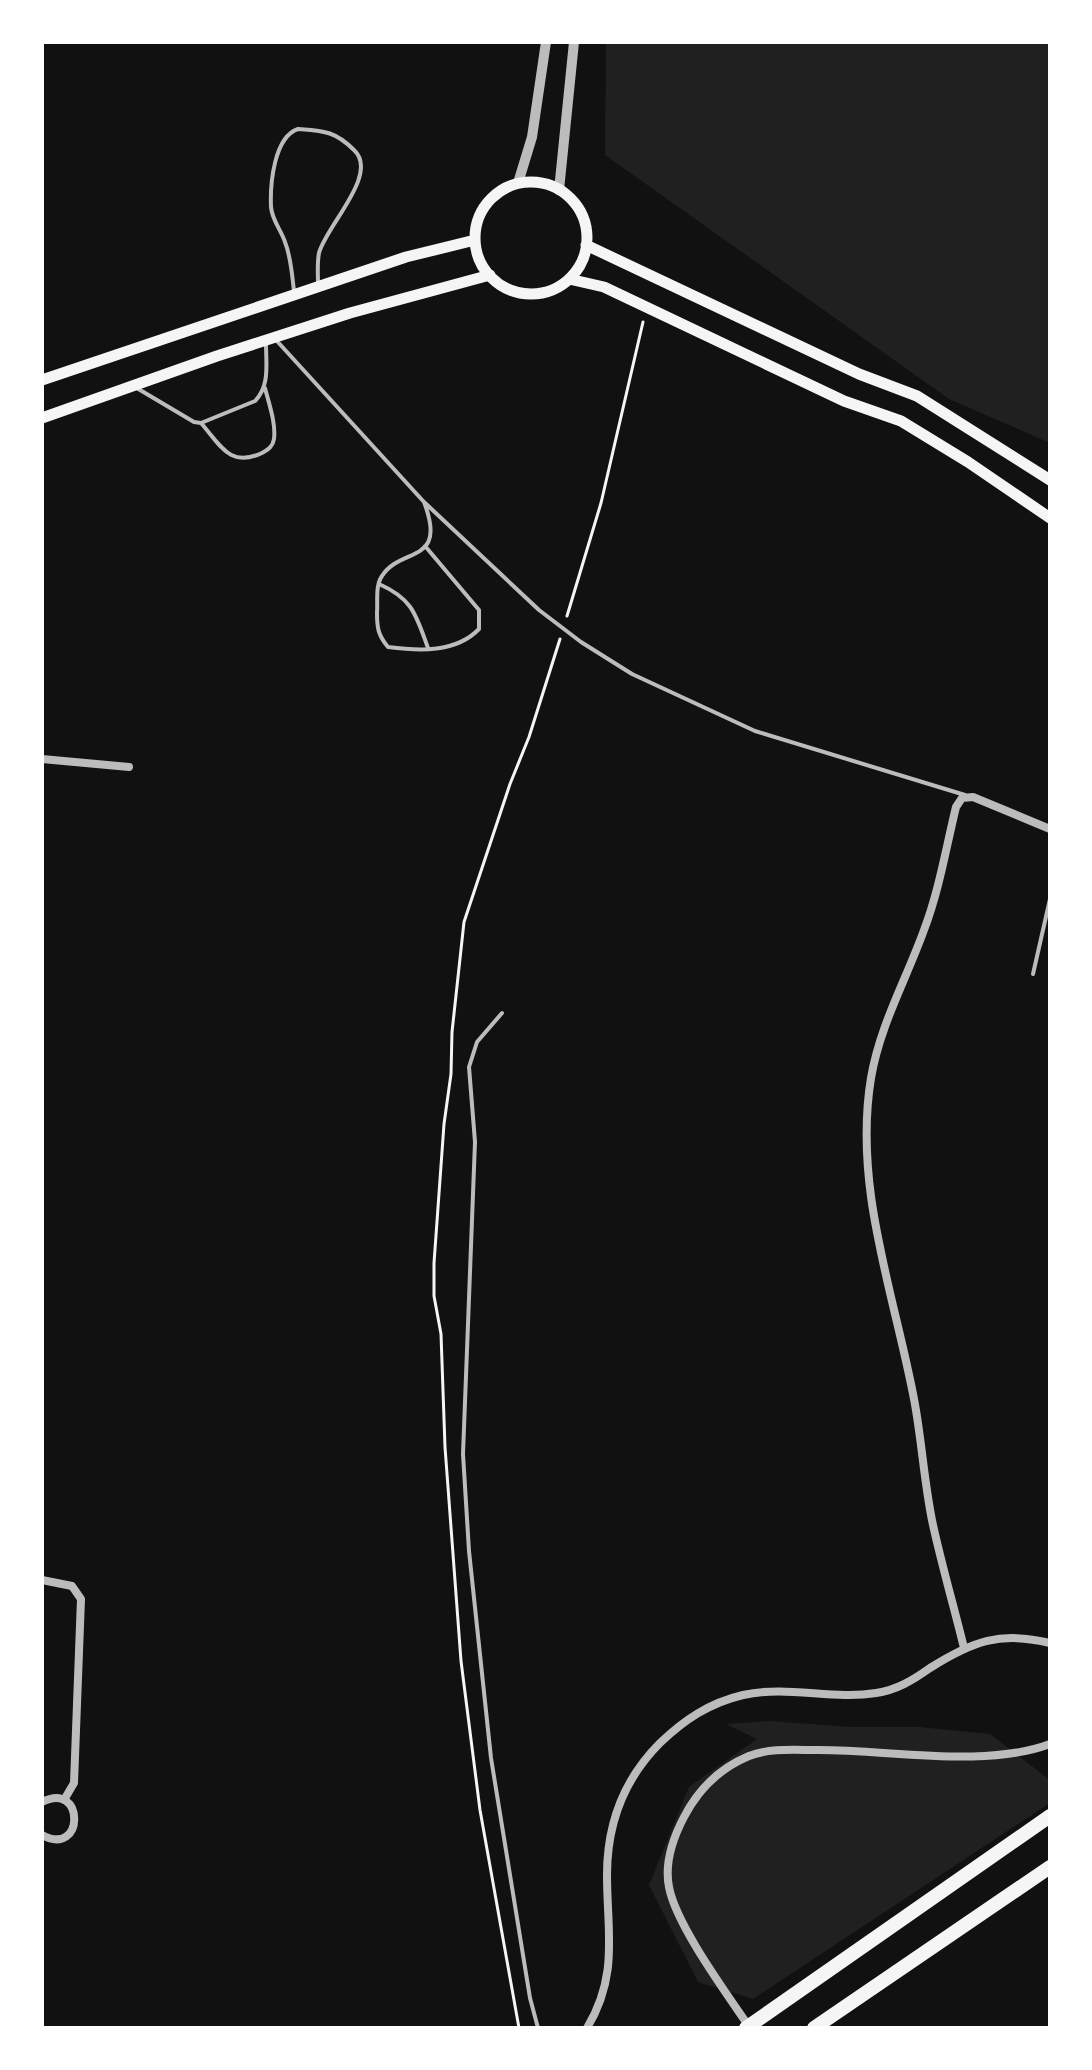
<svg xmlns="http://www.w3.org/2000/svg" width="1092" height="2070" viewBox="0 0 1092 2070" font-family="Karla,sans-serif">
<rect width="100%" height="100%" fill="#111"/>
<path fill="#202020" d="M 606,42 L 1050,42 L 1050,443 L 949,399 L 605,155 Z
M 769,1721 L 851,1727 L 919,1727 L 990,1734 L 1050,1780 L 1050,1803 L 753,1999 L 698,1982 L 649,1885 L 689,1787 L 757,1739 L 726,1724 Z"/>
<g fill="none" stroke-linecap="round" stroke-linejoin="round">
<path stroke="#f5f5f5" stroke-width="3" d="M 567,616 L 601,503 L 643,322
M 519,2028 L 480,1810 L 461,1661 L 445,1447 L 441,1334 L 434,1296 L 434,1263 L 444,1124 L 451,1074 L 452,1032 L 464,922 L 510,784 L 529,737 L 560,639"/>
<path stroke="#bcbcbc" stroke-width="4" d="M 294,291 C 292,275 291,257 285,242 C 281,230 272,220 271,207 C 270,184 274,137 298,129 C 324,131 335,131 354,150 C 380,174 326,226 319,253 C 317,263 318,274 318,284
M 276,340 L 424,502 C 448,565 401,546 382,576 C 375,586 378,602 377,613 C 377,628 378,635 388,647 C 419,651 456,653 479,629 L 479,610 L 425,546
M 135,387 L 194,422 L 201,423 L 255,401 C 270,386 266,364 266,344
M 201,423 C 221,446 230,468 262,453 C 269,449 273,446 274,439 C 276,423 269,404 265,388
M 424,502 L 539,610 L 581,642 L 632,674 L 755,731 L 965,795
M 379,584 C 413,599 416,615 428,648
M 1033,974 L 1050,899
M 502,1013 L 477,1042 L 469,1067 L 475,1142 L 463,1454 L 469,1551 L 491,1758 L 530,1998 L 538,2028"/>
<path stroke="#bcbcbc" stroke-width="8" d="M 42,759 L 129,767
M 42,1580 L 72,1586 L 81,1599 L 74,1783 L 64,1800
M 964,1648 C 954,1607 942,1566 933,1525 C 924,1483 922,1441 914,1399 C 894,1293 853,1187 871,1078 C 880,1025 906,980 924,930 C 939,891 946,848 956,807 L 962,798 L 973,797 L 1050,829
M 42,1802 C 85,1780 85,1858 42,1835
M 587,2028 C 619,1975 607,1932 607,1875 C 607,1824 624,1779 660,1743 C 684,1720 709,1703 743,1695 C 787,1685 832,1700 876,1693 C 897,1690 913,1680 930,1668 C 973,1641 1000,1631 1050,1643
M 750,2028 C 727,1994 676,1925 669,1887 C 664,1862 673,1838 684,1817 C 698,1790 720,1768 749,1756 C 769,1748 794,1750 815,1750 C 887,1749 983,1769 1050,1744"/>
<path stroke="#bcbcbc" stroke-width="10" d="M 518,183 L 532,137 L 546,42
M 559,190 L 574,42"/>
<path stroke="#f5f5f5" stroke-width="11" d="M475 238a56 56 0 1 1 112 0a56 56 0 1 1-112 0Z
M 586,245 L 859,374 L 917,396 L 1050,480
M 569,279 L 604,287 L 844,401 L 901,421 L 968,462 L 1050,518
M 42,380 L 406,257 L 475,240
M 42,418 L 217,356 L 350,313 L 490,275"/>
<path stroke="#f5f5f5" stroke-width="14" d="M 746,2028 L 1050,1816
M 814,2028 L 1050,1867"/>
</g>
<rect width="1092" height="2070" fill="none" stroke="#ffffff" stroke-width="88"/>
</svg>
